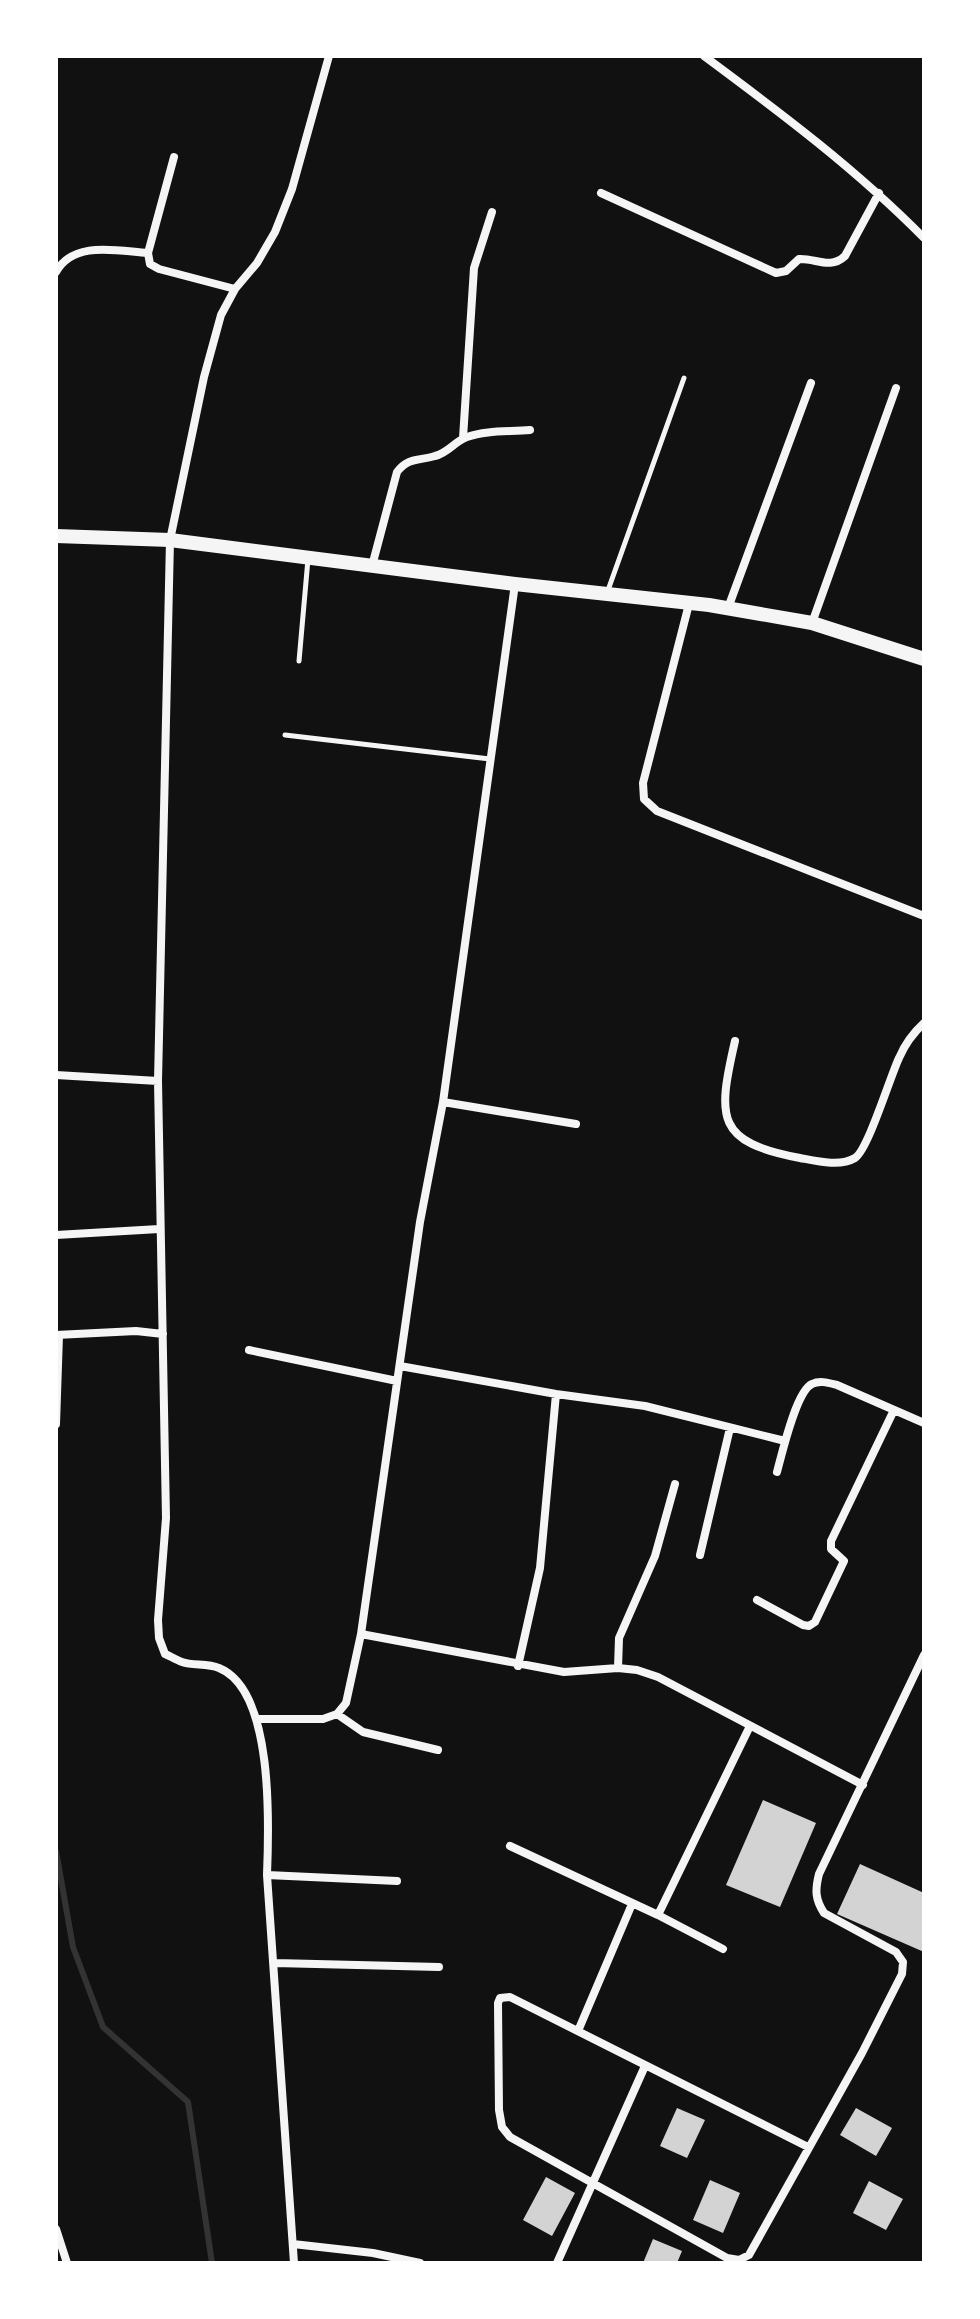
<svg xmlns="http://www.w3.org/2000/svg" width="980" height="2319" viewBox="0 0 980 2319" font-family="'Source Sans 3',sans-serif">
<rect width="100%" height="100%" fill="#111"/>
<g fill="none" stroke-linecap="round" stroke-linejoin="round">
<path stroke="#333" stroke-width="6" d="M 56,1851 L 73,1947 L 103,2027 L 188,2102 L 212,2263"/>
</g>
<path fill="#d3d3d3" d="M 763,1800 L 816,1823 L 780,1907 L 726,1885 Z
M 860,1864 L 924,1893 L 924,1952 L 837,1914 Z
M 677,2108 L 705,2120 L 687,2158 L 660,2146 Z
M 856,2108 L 892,2128 L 876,2156 L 840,2135 Z
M 546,2177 L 575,2193 L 552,2236 L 523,2220 Z
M 710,2180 L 740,2193 L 723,2233 L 693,2220 Z
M 869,2181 L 903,2199 L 886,2230 L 853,2213 Z
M 653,2239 L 682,2251 L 677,2263 L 643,2263 Z"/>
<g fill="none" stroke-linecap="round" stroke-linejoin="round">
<path stroke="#f5f5f5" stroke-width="5" d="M 607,593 L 684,378
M 299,661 L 308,559
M 285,735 L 490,759"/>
<path stroke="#f5f5f5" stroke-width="8" d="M 704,56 C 781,113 857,170 924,238
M 174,157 L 148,253 L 150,264 L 159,269 L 235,289
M 601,193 L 776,273 L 786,271 L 799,259 C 816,258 830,270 845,256 L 879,193
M 56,272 C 74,240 117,251 148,253
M 463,438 L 474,268 L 492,212
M 372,566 L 397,472 C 408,457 419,461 435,456 C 448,453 455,441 467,437 C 486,430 510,432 530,430
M 689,604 L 643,783 L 644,799 L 657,811 L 924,916
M 728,608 L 811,383
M 812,623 L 896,388
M 735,1041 C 717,1119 716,1142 800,1158 C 816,1161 840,1167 855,1158 C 868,1150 890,1077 899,1058 C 905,1044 913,1033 924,1023
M 56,1075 L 158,1081
M 443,1102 L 576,1124
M 56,1235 L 159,1229
M 56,1335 L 136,1331 L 163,1334
M 249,1350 L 397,1381
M 400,1366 L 556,1394 L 645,1406 L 785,1441
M 56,1424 L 59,1335
M 777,1472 C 782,1454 796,1391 812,1384 C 820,1380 829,1383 837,1385 L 924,1423
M 700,1555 L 730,1428
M 757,1600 L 803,1625 L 809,1626 L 815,1622 L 844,1561 L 831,1549 L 831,1541 L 894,1410
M 361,1634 L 564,1672 L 618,1668 L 637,1670 L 658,1677 L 863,1785
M 518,1666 L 540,1568 L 556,1394
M 618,1668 L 619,1638 L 655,1556 L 675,1484
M 337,1714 L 363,1732 L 438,1750
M 256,1719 L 323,1719 L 337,1714 L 346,1703 L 361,1634 L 420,1222 L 443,1102 L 515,584
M 510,1846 L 658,1915 L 723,1949
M 267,1875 L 397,1881
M 658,1915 L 750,1726
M 275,1963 L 439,1967
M 578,2031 L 632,1904
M 808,2147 L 510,1997 L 500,1998 L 498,2003 L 499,2110 L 502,2127 L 510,2137 L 727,2258 L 739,2260 L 749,2255 L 862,2053 L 902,1974 L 903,1962 L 896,1952 L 824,1913 C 815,1899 815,1890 819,1874 L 924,1655
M 56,2229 L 67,2263
M 293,2244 L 373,2253 L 420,2263
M 294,2263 L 267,1875 C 269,1825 274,1690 219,1668 C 207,1663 193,1666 182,1662 C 176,1660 170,1656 165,1654 L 159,1638 L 158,1620 L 166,1518 L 158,1081 L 170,540 L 204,377 L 221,315 L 235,289 L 257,263 L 275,232 L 292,189 L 329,56
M 557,2263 L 645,2066"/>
<path stroke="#f5f5f5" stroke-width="14" d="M 56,536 L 170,540 L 515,584 L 709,605 L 812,623 L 924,659"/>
</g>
<rect width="980" height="2319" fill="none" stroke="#ffffff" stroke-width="116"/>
</svg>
